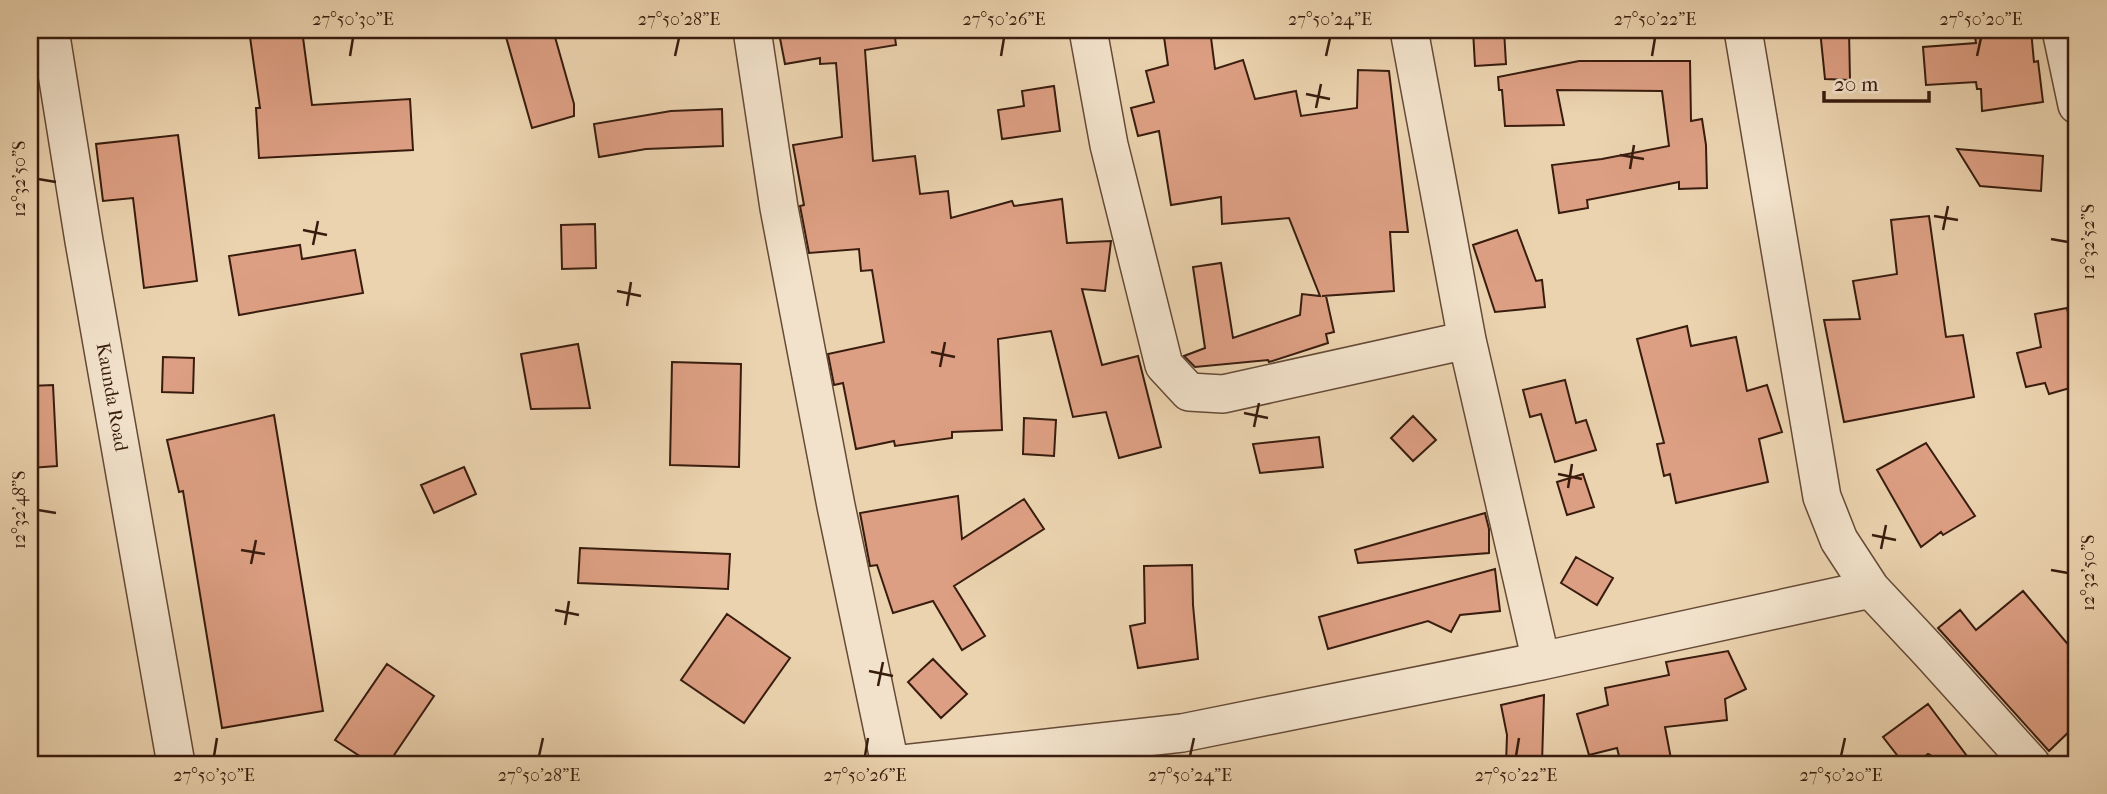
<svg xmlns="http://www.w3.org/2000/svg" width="2107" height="794" viewBox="0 0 2107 794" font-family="'IM FELL French Canon',serif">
<rect width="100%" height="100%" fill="#ebd3af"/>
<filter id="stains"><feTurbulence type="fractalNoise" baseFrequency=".00286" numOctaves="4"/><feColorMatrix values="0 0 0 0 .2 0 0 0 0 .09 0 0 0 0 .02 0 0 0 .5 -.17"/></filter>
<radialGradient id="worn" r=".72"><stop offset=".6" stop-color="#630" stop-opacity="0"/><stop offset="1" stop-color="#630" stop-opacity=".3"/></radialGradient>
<path fill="#dd9f83" stroke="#381c0e" stroke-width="2" d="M 249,30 L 302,30 L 312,105 L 410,99 L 413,150 L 259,158 L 256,108 L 260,108 Z
M 504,30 L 553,30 L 574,104 L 574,116 L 532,128 Z
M 798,30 L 894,30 L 896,45 L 865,50 L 873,161 L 915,156 L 920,194 L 948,191 L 951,218 L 1012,201 L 1014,206 L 1062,199 L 1067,243 L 1111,241 L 1105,291 L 1082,289 L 1102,365 L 1138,356 L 1161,447 L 1119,458 L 1106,412 L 1073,417 L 1051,331 L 998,339 L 1002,430 L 952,432 L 952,438 L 895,446 L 894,441 L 856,449 L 843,383 L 834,385 L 828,354 L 884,342 L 872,270 L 861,271 L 859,249 L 809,253 L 800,206 L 804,205 L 793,145 L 842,137 L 836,63 L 820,64 L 820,58 L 785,64 L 779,33 Z
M 1210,30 L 1215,69 L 1243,60 L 1255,99 L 1296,91 L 1301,116 L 1357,108 L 1358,70 L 1389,71 L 1408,232 L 1390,232 L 1394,291 L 1322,296 L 1326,296 L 1334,332 L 1326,334 L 1328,343 L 1269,362 L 1268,360 L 1195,367 L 1184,356 L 1205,348 L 1193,267 L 1221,263 L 1233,338 L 1300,315 L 1302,294 L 1320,296 L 1289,218 L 1222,224 L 1221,197 L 1171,205 L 1159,131 L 1138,136 L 1131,108 L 1154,102 L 1146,71 L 1168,65 L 1164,37 Z
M 1473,30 L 1504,30 L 1506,64 L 1475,66 Z
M 1820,30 L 1849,30 L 1850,80 L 1825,79 Z
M 1974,30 L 2031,30 L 2034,62 L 2038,61 L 2043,102 L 1982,111 L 1981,89 L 1977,89 L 1976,82 L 1926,85 L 1923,47 L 1976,43 Z
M 1579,61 L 1690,61 L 1691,121 L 1702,119 L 1706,145 L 1707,188 L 1679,189 L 1679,182 L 1587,200 L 1588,208 L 1559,213 L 1552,165 L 1602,159 L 1669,146 L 1662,91 L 1557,90 L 1564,125 L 1505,126 L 1502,90 L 1499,90 L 1498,77 Z
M 1054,86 L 1060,131 L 1002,139 L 998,110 L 1024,106 L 1022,91 Z
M 722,109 L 723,146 L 646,149 L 599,157 L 594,124 L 671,111 Z
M 178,135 L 197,281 L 144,288 L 133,198 L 103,201 L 96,144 Z
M 1957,149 L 2043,156 L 2041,191 L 1980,186 Z
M 1929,216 L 1946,337 L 1963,335 L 1974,397 L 1844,422 L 1824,320 L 1860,319 L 1853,281 L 1897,274 L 1891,220 Z
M 595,224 L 596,268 L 562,269 L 561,225 Z
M 1517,230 L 1536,281 L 1542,280 L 1545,307 L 1495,312 L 1473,245 Z
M 300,245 L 302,259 L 355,250 L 363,293 L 239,315 L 229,256 Z
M 2067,308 L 2073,338 L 2077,337 L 2077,386 L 2049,394 L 2045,383 L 2026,387 L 2017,353 L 2041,347 L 2035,314 Z
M 1687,326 L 1691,346 L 1736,337 L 1747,391 L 1767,385 L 1782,432 L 1759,439 L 1768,482 L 1676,503 L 1670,474 L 1664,476 L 1657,444 L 1664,443 L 1637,339 Z
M 578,344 L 590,408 L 531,409 L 521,354 Z
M 163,357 L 194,358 L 193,393 L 162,392 Z
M 672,362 L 741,364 L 739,467 L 670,465 Z
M 1565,380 L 1576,423 L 1586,420 L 1596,450 L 1555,462 L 1541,414 L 1530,417 L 1523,390 Z
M 53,385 L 57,466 L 30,468 L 30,386 Z
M 274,415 L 323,711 L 222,728 L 183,491 L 179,492 L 167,440 Z
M 1413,416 L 1436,440 L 1413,461 L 1391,438 Z
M 1024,418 L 1056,420 L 1054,456 L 1023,454 Z
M 1319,437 L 1323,467 L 1260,473 L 1253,444 Z
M 1926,443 L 1975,516 L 1943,535 L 1941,532 L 1921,547 L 1877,470 Z
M 464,467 L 476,494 L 434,513 L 421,485 Z
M 1583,474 L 1594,507 L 1567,515 L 1557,482 Z
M 958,496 L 962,539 L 1024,499 L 1044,529 L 954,586 L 985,636 L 962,650 L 933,601 L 893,613 L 877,565 L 870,566 L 860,513 Z
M 1485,513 L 1489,529 L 1489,553 L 1358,563 L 1355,550 Z
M 580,548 L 730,554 L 728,589 L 578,583 Z
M 1576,557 L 1613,578 L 1597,605 L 1561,583 Z
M 1192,565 L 1193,605 L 1198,659 L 1138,668 L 1130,626 L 1145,623 L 1144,566 Z
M 1495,569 L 1500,611 L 1460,615 L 1451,632 L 1428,621 L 1328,649 L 1319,617 Z
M 2023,591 L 2077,655 L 2077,724 L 2049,751 L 1938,628 L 1960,610 L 1976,630 Z
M 727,614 L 790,658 L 744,723 L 681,680 Z
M 1728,651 L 1746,689 L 1725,699 L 1727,720 L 1665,727 L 1672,764 L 1621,764 L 1617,748 L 1589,755 L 1577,714 L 1608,705 L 1605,688 L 1669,675 L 1666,662 Z
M 933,659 L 967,694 L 941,718 L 908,682 Z
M 387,664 L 434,696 L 388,764 L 372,764 L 335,740 Z
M 1544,695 L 1542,764 L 1506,764 L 1507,735 L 1501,705 Z
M 1928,704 L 1973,764 L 1948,764 L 1928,754 L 1915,764 L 1904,764 L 1883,737 Z"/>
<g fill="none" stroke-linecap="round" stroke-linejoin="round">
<defs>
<path id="minor" d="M 50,30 L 84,241 L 176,764
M 752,30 L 779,208 L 836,506 L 890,764
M 1088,30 L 1109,145 L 1164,365 L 1189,392 L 1223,394 L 1467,340
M 1409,30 L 1467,340 L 1541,661
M 1743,30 L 1822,497 L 1839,540 L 1871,589 L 1930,652 L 2031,764
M 2061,30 L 2077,105
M 903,764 L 1182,733 L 1541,661 L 1871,589"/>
</defs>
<use href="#minor" stroke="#654a36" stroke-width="40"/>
<use href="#minor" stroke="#f2e2cb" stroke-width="37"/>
</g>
<path fill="none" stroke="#381c0e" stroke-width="2.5" d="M 350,56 L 353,38M 675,56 L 679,38M 1001,56 L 1004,38M 1326,56 L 1330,38M 1652,56 L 1655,38M 1977,56 L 1981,38M 1306,94 L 1330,99M 1316,108 L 1321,84M 1620,155 L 1644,159M 1630,169 L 1634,145M 38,179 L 56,182M 1934,216 L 1958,220M 303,230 L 327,235M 1943,230 L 1948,206M 2051,239 L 2068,242M 313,245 L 318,221M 617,291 L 641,296M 627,306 L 631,282M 931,352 L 955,357M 940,367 L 945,342M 1244,413 L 1268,418M 1254,427 L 1259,403M 1558,474 L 1582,479M 1568,488 L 1572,464M 38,510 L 56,513M 1872,535 L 1896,540M 1881,549 L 1886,525M 241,550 L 265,554M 251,564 L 256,540M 2051,570 L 2068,573M 555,610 L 579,615M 565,625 L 569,601M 869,671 L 893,676M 878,686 L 883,662M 214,756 L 217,738M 539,756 L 543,738M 865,756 L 868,738M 1190,756 L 1194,738M 1516,756 L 1519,738M 1841,756 L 1845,738"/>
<g text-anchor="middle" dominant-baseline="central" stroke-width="6" stroke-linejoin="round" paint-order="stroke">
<g font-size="19" fill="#381c0e" stroke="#f2e2cb">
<text transform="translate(112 397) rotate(80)">Kaunda Road</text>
</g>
</g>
<rect width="2107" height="794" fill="none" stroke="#ebd3af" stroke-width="77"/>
<path d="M1824 91v10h105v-10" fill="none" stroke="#381c0e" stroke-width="3.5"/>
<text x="1834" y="91" font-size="21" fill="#381c0e" stroke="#f2e2cb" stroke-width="5" paint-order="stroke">20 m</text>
<rect x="38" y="38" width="2030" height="718" fill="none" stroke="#381c0e" stroke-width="2.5"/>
<g font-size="18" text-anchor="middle" fill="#381c0e">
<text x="353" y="25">27°50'30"E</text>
<text x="679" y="25">27°50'28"E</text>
<text x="1004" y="25">27°50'26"E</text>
<text x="1330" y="25">27°50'24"E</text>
<text x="1655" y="25">27°50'22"E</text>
<text x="1981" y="25">27°50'20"E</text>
<text transform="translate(19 179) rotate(-90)" y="6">12°32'50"S</text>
<text transform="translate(2088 242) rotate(-90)" y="6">12°32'52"S</text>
<text transform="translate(19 510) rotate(-90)" y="6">12°32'48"S</text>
<text transform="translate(2088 573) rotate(-90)" y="6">12°32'50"S</text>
<text x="214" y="781">27°50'30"E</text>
<text x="539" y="781">27°50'28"E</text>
<text x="865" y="781">27°50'26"E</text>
<text x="1190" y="781">27°50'24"E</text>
<text x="1516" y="781">27°50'22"E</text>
<text x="1841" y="781">27°50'20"E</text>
</g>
<rect width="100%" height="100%" filter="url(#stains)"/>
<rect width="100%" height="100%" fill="url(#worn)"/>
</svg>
